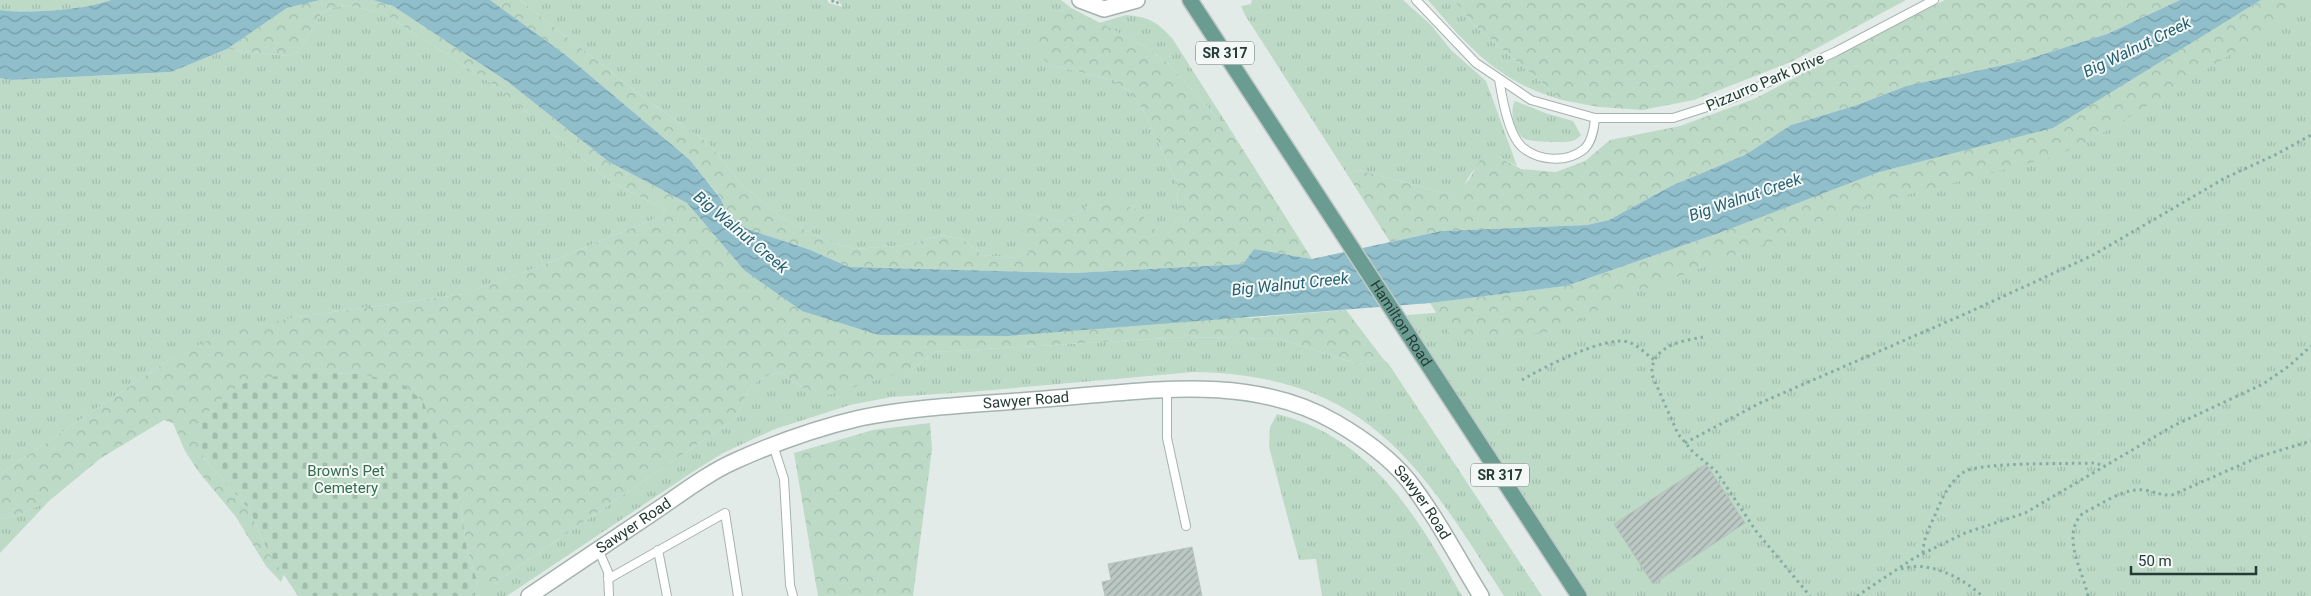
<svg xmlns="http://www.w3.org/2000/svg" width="2311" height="596" viewBox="0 0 2311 596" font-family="Roboto,sans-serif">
<defs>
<pattern id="grass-tufts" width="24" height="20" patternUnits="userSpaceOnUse" patternTransform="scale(1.25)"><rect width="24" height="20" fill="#bddac7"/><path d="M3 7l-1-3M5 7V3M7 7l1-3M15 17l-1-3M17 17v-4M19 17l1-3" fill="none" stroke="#a2bcac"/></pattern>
<pattern id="forest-crowns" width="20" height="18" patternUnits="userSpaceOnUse" patternTransform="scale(1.25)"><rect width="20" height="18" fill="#bddac7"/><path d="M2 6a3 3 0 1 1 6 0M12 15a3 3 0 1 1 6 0" fill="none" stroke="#a2bcac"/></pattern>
<pattern id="cemetery-stones" width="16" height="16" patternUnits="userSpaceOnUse" patternTransform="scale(1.25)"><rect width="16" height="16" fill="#bddac7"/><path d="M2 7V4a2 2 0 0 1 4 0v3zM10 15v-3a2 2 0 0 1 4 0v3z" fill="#a2bcac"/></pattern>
<pattern id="water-waves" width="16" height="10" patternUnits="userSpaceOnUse" patternTransform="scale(1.25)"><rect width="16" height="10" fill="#90bfcb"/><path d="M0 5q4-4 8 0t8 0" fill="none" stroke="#759ca6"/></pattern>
<pattern id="building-hatch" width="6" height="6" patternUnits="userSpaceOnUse" patternTransform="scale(1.25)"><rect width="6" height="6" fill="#bbc8c4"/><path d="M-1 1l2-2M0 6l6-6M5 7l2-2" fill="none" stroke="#98a4a0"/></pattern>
</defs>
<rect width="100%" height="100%" fill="#e2ebe8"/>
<path fill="url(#grass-tufts)" d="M 0,0 L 111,0 C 84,10 28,14 0,10 Z
M 520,0 L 827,0 L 829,3 L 843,7 L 838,0 L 1061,0 L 1071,8 L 1058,12 L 1051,65 L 1113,80 L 1129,91 L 1143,110 L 1178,185 L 1177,217 L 1171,232 L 1159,235 L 1137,210 L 1093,203 L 1062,222 L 1029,214 L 1029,252 L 1017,258 L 982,255 L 963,239 L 943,235 L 905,245 L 856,249 L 826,241 L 781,217 L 742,185 L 708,143 L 644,98 Z
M 1252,0 L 1403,0 L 1431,25 L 1451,50 L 1486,81 L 1517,166 L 1497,156 C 1490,160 1478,165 1473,171 C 1461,185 1469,191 1444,193 L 1358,170 L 1347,174 L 1245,15 L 1241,6 L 1251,4 Z
M 1428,0 L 1454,0 L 1475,26 L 1562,100 C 1499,82 1469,48 1428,0 Z
M 2274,0 L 2311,0 L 2311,596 L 1579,596 L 1396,316 L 1558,303 Z
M 345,5 L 383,13 L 497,87 L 611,182 L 666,210 L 661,216 L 538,267 L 464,294 L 296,317 L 170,359 L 0,474 L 0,78 L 12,80 L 171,72 L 227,49 L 287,56 L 299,51 L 321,14 L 329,9 Z
M 1126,15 C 1149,17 1156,21 1172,38 L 1237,140 L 1169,64 L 1143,45 L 1099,23 Z
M 1515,101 L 1545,113 L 1573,121 L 1581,135 C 1579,137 1576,140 1572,141 C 1565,143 1531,142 1525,139 C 1514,133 1509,111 1515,101 Z
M 1186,337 L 1280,339 L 1358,364 L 1384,360 L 1388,363 L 1542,596 L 1504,596 C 1419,463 1367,375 1194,372 L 969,392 L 891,397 L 850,405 L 775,429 L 723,453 L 691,473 L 507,596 L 473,596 L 478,584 L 493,584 L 736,418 C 749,390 747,380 780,372 L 806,390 L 912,369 L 935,352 Z
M 1277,414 C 1371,437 1418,517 1462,596 L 1322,596 L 1316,559 L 1299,560 L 1269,447 L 1270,427 Z
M 49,501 L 0,553 L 0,519 L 16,516 Z"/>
<path fill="url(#forest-crowns)" d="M 320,0 L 373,0 L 393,6 L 508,82 L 609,162 L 687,203 L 744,270 L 1250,318 L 1346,310 L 1384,360 L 1358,364 L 1280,339 L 1186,337 L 935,352 L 912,369 L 829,395 L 806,390 L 780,372 C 747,380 749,390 736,418 L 493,584 L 478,584 L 467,549 L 459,496 L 362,374 L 322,373 L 272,378 L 203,457 L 249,509 L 268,551 L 284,574 L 281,582 L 266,566 L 236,517 L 198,471 L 185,451 L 173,423 L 164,420 L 101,458 L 49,501 L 16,516 L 0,519 L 0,474 L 170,359 L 226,332 L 296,317 L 464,294 L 538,267 L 661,216 L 666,210 L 611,182 L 497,87 L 383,13 L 345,5 L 329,9 L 321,14 L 299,51 L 287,56 L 227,49 L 287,8 Z
M 490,0 L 520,0 L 644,98 L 708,143 L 742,185 L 781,217 L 826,241 L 856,249 L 905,245 L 943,235 L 963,239 L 982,255 L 1017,258 L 1029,252 L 1022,236 L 1024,219 L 1029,214 L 1062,222 L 1093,203 L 1114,201 L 1137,210 L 1159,234 L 1171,232 L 1177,217 L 1178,185 L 1143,110 L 1129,91 L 1113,80 L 1051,65 L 1040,57 L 1031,39 L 1058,12 L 1071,8 L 1143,45 L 1169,64 L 1237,140 L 1312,259 L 1254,249 L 1243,264 L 1074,273 L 849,267 L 808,249 L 747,229 L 727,214 L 721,198 L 690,160 L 567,56 Z
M 1454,0 L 1906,0 L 1791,62 L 1694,100 L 1642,110 L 1599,107 L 1562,100 L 1475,26 Z
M 1945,0 L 2180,0 L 2107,34 L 2022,61 L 1906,86 L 1857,105 L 1791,125 L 1745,155 L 1671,186 L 1609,220 L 1587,225 L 1441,231 L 1390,242 L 1347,174 L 1358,170 L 1444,193 C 1469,191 1470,174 1483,156 L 1497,156 L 1521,169 L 1556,172 L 1585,161 L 1610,140 L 1680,126 L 1754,99 Z
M 2261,0 L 2307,0 L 2264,34 L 2087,143 L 2049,158 L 1872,204 L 1616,300 L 1572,325 L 1547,332 L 1454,341 L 1430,303 L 1566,286 L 1722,232 L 1879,172 L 2053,128 Z
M 930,423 L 932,449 L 913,596 L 818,596 L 794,453 L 873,430 Z"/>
<path fill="url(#cemetery-stones)" d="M 322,373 L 362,374 L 402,384 L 423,401 L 459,496 L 467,549 L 478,584 L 473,596 L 298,596 L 268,551 L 249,509 L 203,457 L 197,424 C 210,409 223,395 241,385 C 258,375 302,375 322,373 Z"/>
<path fill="url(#water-waves)" d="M 111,0 L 320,0 L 287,8 L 227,49 L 171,72 L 12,80 L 0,78 L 0,10 C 28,14 84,10 111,0 Z
M 373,0 L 490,0 L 567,56 L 690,160 L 721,199 L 727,214 L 747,229 L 808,249 L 849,267 L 1074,273 L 1243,264 L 1254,249 L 1312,259 L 1441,231 L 1587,225 L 1609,220 L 1671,186 L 1745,155 L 1791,125 L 1857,105 L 1906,86 L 2022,61 L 2107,34 L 2180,0 L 2261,0 L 2053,128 L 1879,172 L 1722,232 L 1566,286 L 1430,303 L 1007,336 L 879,335 L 802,311 L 744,270 L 687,203 L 609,162 L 508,82 L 393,6 Z"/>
<path fill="url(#building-hatch)" stroke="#b6c4bf" d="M 1706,464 L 1745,523 L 1653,584 L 1614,524 Z
M 1192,547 L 1202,596 L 1105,596 L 1102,582 L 1111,580 L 1108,564 Z"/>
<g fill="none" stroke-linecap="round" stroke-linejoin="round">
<defs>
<path id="service" d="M 1416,0 L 1476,63 L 1531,100 L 1595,118 L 1673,118 L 1729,100 L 1835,52 L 1934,0
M 1499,79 C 1502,97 1508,134 1522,147 C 1538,161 1566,163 1583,150 C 1592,143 1594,129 1595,118
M 1167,390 L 1167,438 L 1186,526
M 773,445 L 784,479 L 790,585 L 793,596
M 598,549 L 608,572 L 609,596
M 658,550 L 667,596
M 608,579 L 725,513 L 738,596"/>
<path id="minor" d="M 1080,0 L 1104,9 L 1137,0"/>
<g id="tertiary">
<path id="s1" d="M 529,596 C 572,567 614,539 657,510 C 682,493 708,473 735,461 C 775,443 817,428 860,418 C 924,405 991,404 1056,398 C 1149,391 1250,373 1335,422 C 1361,437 1389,457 1408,480 C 1436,516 1457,557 1481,596"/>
</g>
<g id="primary">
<path id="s2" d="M 1190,0 L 1579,596"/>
</g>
</defs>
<use href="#service" stroke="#a5b3af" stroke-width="10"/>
<use href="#minor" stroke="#a5b3af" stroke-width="18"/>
<use href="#tertiary" stroke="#a5b3af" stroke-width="18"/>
<use href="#primary" stroke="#c2c8c7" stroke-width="18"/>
<path stroke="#86aca2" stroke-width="3" stroke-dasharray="2.5 4" stroke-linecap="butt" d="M 832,0 L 835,4 L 842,0
M 1703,337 C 1681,341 1650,346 1652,375 L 1678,434 L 1693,452 L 1716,471 L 1756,531 L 1810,596
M 1522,380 C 1542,368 1606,335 1628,342 C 1638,345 1646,354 1654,360
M 1685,443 L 1760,403 L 1965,314 L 2093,255 L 2225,178 L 2277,154 L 2311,135
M 1923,553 C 1923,539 1930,526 1936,513 C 1942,498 1950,481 1964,472 C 1979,462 2070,464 2094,463 L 2105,466
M 1901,569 C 1928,560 1962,577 1982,596
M 1857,596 L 1914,558 L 1965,533 L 2025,513 L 2173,426 L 2263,384 L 2289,366 L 2311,346
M 2088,596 C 2083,571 2060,535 2083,513 C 2101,505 2124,487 2145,490 C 2155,492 2162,496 2172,495 L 2261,456 L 2311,441"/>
<use href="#service" stroke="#fff" stroke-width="8"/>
<use href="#minor" stroke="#fff" stroke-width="15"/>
<use href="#tertiary" stroke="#fff" stroke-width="15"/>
<use href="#primary" stroke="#6b9c92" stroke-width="15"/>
</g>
<g text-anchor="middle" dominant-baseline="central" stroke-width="4" stroke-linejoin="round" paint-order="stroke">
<g fill="#f3f8f6" stroke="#627470" stroke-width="1">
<rect x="1196" y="41.5" width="58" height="23" rx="4"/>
<rect x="1471" y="463.5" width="58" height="23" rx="4"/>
</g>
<g font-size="14" font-weight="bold" fill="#243b36">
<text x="1225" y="53">SR 317</text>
<text x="1500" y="475">SR 317</text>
</g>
<g font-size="15" fill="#243b36" stroke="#f3f8f6">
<text transform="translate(1765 82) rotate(-23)">Pizzurro Park Drive</text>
<text stroke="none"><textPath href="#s2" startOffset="386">Hamilton Road</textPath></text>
<text stroke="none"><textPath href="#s1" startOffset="546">Sawyer Road</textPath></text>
<text stroke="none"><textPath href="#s1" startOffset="981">Sawyer Road</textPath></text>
<text stroke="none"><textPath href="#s1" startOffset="126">Sawyer Road</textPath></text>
</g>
<g font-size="15" fill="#326d4c" stroke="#f3f8f6">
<text x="346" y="471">Brown's Pet<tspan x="346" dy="17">Cemetery</tspan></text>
</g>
<g font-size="16" font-style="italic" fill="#246071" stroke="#f3f8f6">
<text transform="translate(2137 47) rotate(-26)">Big Walnut Creek</text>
<text transform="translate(1745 197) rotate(-19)">Big Walnut Creek</text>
<text transform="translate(741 232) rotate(40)">Big Walnut Creek</text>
<text transform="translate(1290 284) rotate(-6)">Big Walnut Creek</text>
</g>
</g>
<path d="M2131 566v8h125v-8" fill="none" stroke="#243b36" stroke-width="2.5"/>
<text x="2138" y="566" font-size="15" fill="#243b36" stroke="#f3f8f6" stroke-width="4" paint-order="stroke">50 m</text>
</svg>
